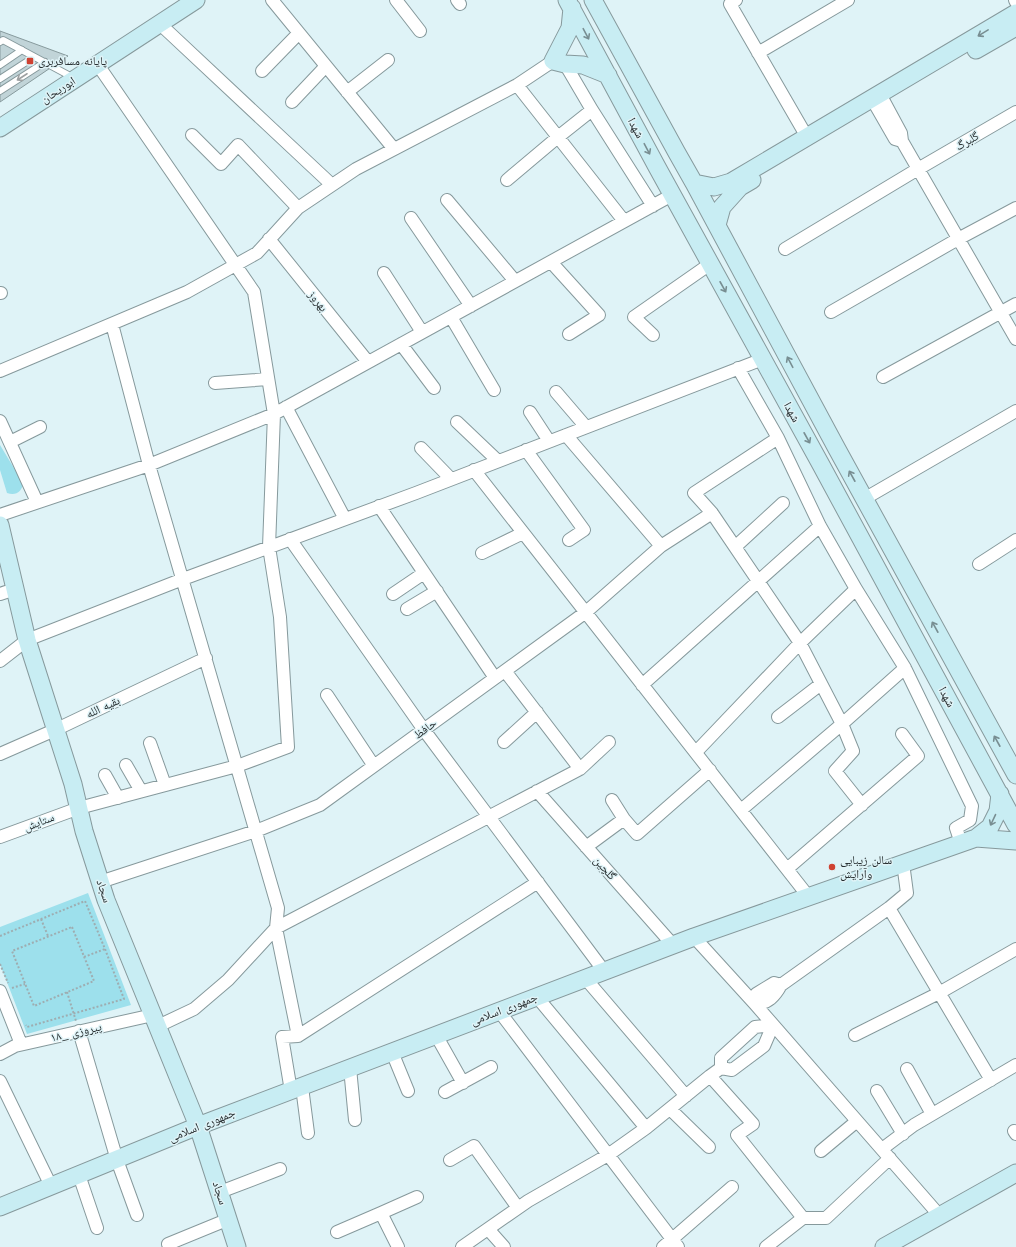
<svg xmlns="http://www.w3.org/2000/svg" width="1016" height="1247" viewBox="0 0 1016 1247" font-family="'Work Sans','Noto Naskh Arabic',sans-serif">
<rect width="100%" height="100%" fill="#dff3f7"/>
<path fill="#9de0ec" d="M 0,445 L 23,483 C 22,492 16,496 7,493 L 0,470 Z
M 88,893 L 131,1005 L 27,1034 L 0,964 L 0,927 Z"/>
<path fill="#c1d4d8" stroke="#879a9d" d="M 0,31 L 68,56 L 0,102 Z"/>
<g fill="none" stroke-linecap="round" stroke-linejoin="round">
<defs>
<path id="lane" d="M 0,42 L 3,40 L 72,77
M 0,65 L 22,50
M 0,79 L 34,57
M 0,91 L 45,62"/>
<path id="street" d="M 272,0 L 394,149
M 396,0 L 420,31
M 457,0 L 460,4
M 736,0 L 730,4 L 807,137
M 1015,0 L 1016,2
M 160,24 L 332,185
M 758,53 L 848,0
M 565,64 L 592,110 L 653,206
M 262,71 L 299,33
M 517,85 L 624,221
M 347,92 L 388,60
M 880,94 L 901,133 L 902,141 L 1016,339
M 872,99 L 895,139 L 902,141
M 292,102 L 326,66
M 192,135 L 221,164 L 238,145 L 298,208
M 507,180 L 558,137 L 592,110
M 447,200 L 515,281
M 411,218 L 471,306
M 269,239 L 368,362
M 785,249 L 918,169 L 1016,112
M 551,262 L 599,315 L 569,334
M 384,273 L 422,332
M 0,293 L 1,293
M 831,312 L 958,239 L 1016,208
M 451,317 L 494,390
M 653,335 L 634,317 L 710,264
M 401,344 L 434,388
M 738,368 L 778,438 L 820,526 L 856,589 L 905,668 L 972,806 L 970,820 L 956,828 L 961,843
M 0,371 L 187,292 L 257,253 L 298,208 L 356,169 L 517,85 L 553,61
M 883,377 L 1016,304
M 215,383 L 268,379
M 556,392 L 586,427
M 286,407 L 345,519
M 530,412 L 549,441
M 0,421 L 37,502
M 457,422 L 498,461
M 566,435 L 661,546
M 778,438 L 694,493 L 712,513 L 800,643 L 842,724 L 853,751 L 835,771 L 862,805
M 10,442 L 40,427
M 421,448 L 451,479
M 526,450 L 584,530 L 569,540
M 474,470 L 808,896
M 864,499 L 1016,411
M 379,506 L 495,678
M 0,515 L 149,465 L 112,324
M 290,539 L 424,730 L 604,971
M 735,547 L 783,503
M 482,553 L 523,533
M 979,564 L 1016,540
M 0,594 L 15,589
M 393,594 L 424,573
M 407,609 L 437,591
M 0,661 L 27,640 L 183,579 L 416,493 L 763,359
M 505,671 L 580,769
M 642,685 L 820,526
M 327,695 L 374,766
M 778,717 L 821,684
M 504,742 L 537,712
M 150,743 L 165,785
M 696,752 L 800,643 L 856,589
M 0,754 L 57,729 L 206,658
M 126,765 L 141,791
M 105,775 L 118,798
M 537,791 L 673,945
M 612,800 L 624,819
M 741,810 L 842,724 L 905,668
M 0,837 L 79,808 L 237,766 L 288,747 L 280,617 L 269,547 L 274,414 L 254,292 L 98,65
M 586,847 L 624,819 L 637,834 L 710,770
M 787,869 L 918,756 L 902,734
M 100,882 L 256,831 L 320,805 L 586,612 L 661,546 L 712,513
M 538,882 L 298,1036 L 276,928 L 580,769 L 609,742
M 889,908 L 991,1080
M 694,937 L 755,1004 L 940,1216
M 585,978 L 686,1096
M 774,983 L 781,985 C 775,996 768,1004 755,1004 L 756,994 Z
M 781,985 L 889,908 L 907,893 L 903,863
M 0,991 L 21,1044
M 537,997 L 646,1128
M 499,1011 L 678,1247
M 773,1025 L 764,1046 L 732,1070 L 721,1068 L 721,1058 L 755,1027 Z
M 158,1026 L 194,1009 L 228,980 L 276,928 L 278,908 L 149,465 L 274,414 L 672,195
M 79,1031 L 117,1160 L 137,1215
M 436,1035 L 463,1083
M 855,1035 L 939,993 L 1016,949
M 392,1052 L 408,1091
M 0,1054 L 15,1046 L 153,1015
M 350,1068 L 355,1120
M 907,1069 L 932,1114
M 710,1076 L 753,1124 L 737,1135 L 803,1218
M 0,1081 L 51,1186
M 302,1087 L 308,1133
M 291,1091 L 282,1037 L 298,1036
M 877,1091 L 903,1134
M 445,1092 L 491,1067
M 670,1109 L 709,1147
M 1014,1131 L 1016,1134
M 882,1149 L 914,1125 L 1016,1065
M 821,1151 L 857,1121
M 450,1160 L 474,1146 L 518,1208
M 79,1175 L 97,1228
M 220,1192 L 280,1169
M 381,1213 L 398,1247
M 488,1229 L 504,1247
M 337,1232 L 381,1213 L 417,1197
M 168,1244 L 229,1219
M 462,1247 L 528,1201 L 608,1155 L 646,1128 L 710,1076 L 721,1068
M 663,1247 L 732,1187
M 766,1247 L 803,1218 L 826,1218 L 890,1158"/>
<path id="secondary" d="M 567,0 L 657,167 L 820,463 L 1016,825
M 593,0 L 677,153 L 694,183 L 837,449 L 1016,775
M 572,8 L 570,28 L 553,61 L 565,64 L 583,65 L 608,75
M 976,50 L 1016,27
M 0,128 L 196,0
M 694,183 L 714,187 L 731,182 L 1016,13
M 717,225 L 722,207 L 740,187 L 752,180
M 0,525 L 27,640 L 73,784 L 84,831 L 106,900 L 198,1126 L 237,1247
M 976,838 L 990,827 L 998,811 L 1000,794
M 0,1207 L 198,1126 L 694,937 L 976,838 L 1016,841
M 884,1247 L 1016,1173"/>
</defs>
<use href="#lane" stroke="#86999c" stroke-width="8"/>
<use href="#street" stroke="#86999c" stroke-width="14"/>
<use href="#secondary" stroke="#86999c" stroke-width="19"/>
<path stroke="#9eadb1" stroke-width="2" stroke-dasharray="2 2" stroke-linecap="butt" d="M 41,919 L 48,936
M 72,927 L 94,981 L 34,1006 L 12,951 Z
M 0,936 L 85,901 L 105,949 L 124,999 L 27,1027 L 26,1025
M 84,957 L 105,949
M 0,964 L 8,983
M 12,988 L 25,984
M 67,992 L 76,1021"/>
<use href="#lane" stroke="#fff" stroke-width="6"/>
<use href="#street" stroke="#fff" stroke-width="12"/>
<use href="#secondary" stroke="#c8edf3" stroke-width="17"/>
</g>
<defs><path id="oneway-shaft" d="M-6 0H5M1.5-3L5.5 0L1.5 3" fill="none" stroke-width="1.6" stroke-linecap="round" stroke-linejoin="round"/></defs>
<g stroke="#788e92">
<use href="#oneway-shaft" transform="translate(983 33) rotate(149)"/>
<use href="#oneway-shaft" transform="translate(586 34) rotate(62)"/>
<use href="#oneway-shaft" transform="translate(647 149) rotate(62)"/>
<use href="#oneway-shaft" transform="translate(723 287) rotate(61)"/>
<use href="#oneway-shaft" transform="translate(790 362) rotate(-118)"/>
<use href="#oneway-shaft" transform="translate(807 438) rotate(61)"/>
<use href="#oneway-shaft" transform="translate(852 476) rotate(-119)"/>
<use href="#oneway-shaft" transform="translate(935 627) rotate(-119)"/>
<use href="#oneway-shaft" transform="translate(997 741) rotate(-119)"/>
<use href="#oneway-shaft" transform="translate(993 820) rotate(115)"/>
</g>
<use stroke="#9ea1a2" href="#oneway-shaft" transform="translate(22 77) rotate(147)"/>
<g fill="#cf4232" stroke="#dff3f7" stroke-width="1.5">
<rect x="26" y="57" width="8" height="8" rx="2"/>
<circle cx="832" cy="867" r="4"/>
</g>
<g text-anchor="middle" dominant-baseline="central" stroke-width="3" stroke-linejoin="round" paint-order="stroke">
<g font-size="12" fill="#272e30" stroke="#dff3f7" text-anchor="start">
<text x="38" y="61">پایانه مسافربری</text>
<text x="840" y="860">سالن زیبایی<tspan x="840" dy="14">وآرایش</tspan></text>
</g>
<g font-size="12" fill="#272e30" stroke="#dff3f7">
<text transform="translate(58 90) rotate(-33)">ابوریحان</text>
<text transform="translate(636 128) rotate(62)">شهدا</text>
<text transform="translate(967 141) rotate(-30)">گلبرگ</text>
<text transform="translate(318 301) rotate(51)">بهروز</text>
<text transform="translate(792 412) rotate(61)">شهدا</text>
<text transform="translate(947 697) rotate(62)">شهدا</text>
<text transform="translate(103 707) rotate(-25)">بقیه الله</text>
<text transform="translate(425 729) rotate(-36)">حافظ</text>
<text transform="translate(39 822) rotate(-21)">ستایش</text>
<text transform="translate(605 868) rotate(48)">گلچین</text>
<text transform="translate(104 891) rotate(71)">سجاد</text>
<text transform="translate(504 1009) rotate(-21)">جمهوری اسلامی</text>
<text transform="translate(76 1032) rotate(-13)">پیروزی _۱۸</text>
<text transform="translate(202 1125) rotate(-22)">جمهوری اسلامی</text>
<text transform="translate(220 1193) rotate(72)">سجاد</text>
</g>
</g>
</svg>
